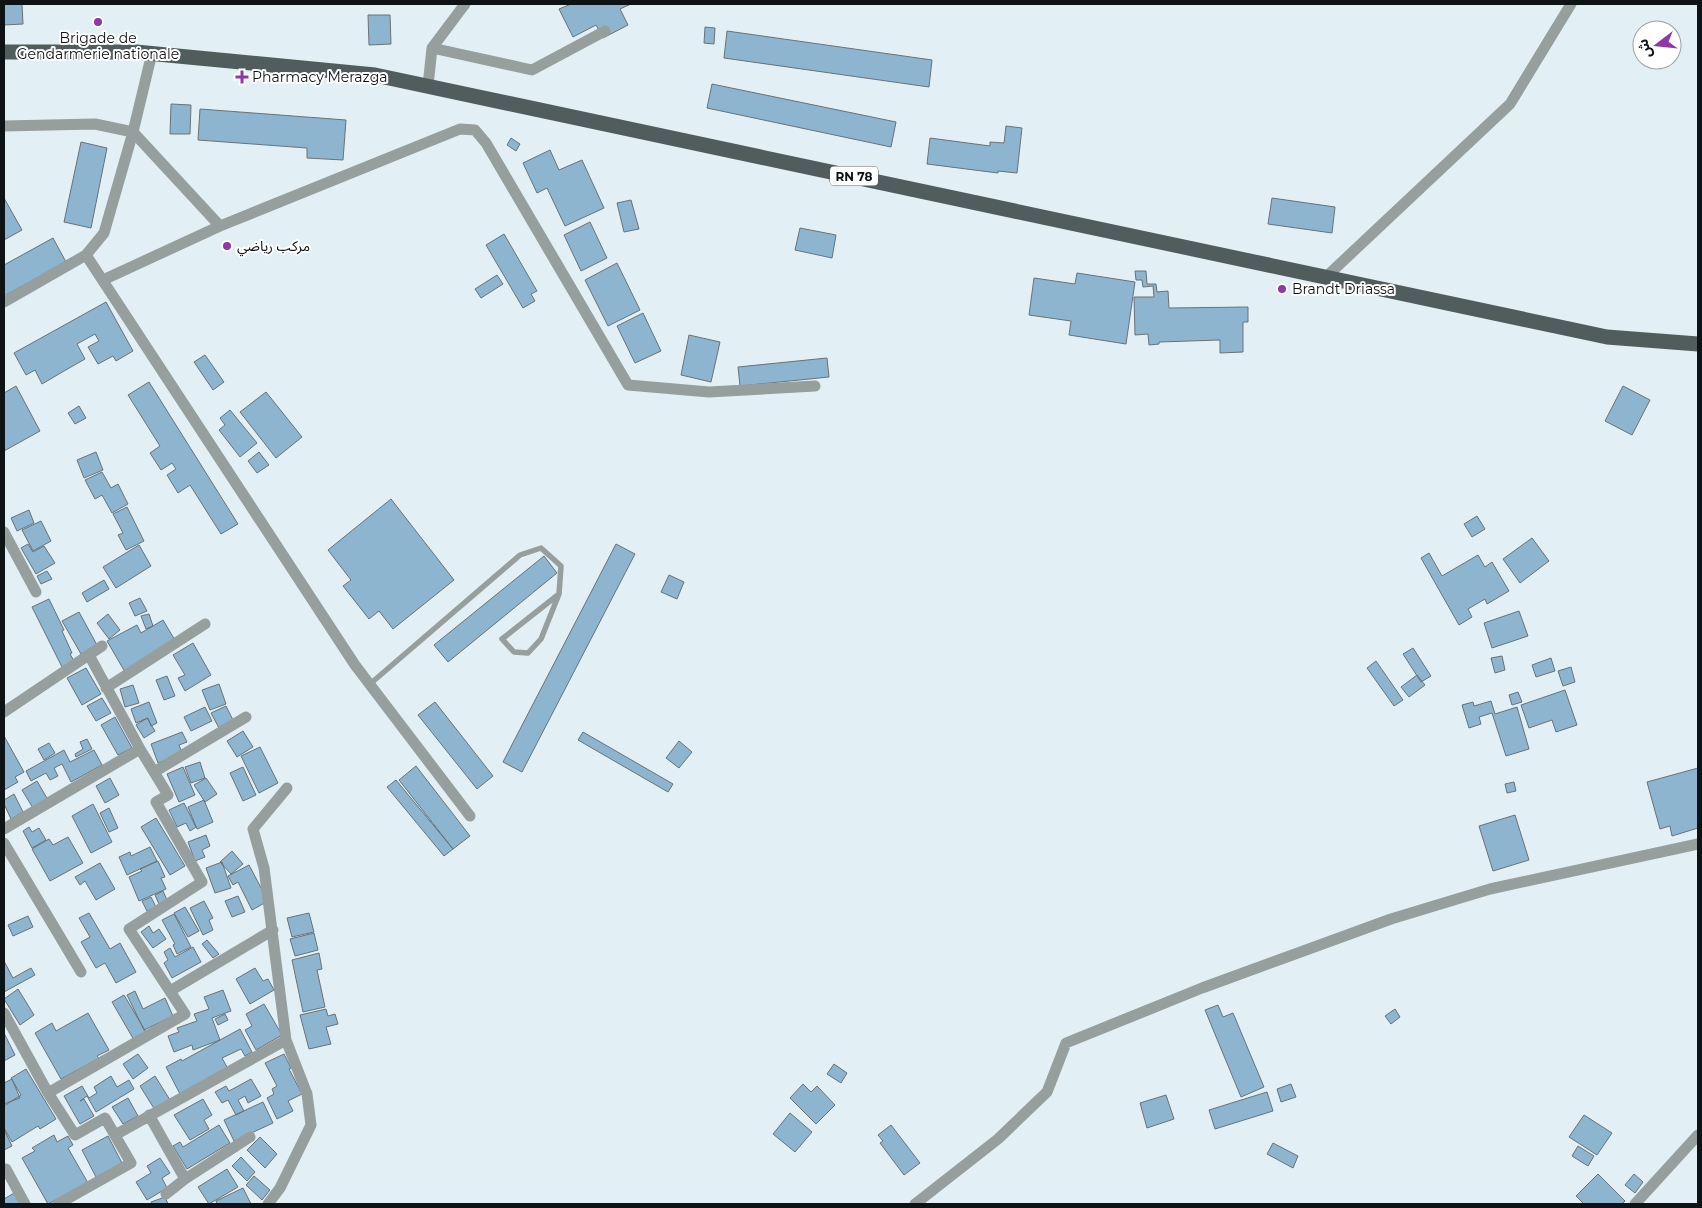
<svg xmlns="http://www.w3.org/2000/svg" width="1702" height="1208" viewBox="0 0 1702 1208" font-family="Montserrat,'Noto Sans Arabic',sans-serif">
<rect width="100%" height="100%" fill="#e2f0f5"/>
<path fill="#8eb5cf" stroke="#677279" d="M 4,4 L 22,4 L 23,24 L 4,25 Z
M 571,4 L 631,4 L 620,9 L 628,25 L 603,38 L 596,25 L 573,37 L 559,9 Z
M 368,15 L 390,15 L 391,44 L 369,45 Z
M 705,27 L 715,28 L 714,44 L 704,43 Z
M 727,31 L 932,60 L 929,87 L 724,58 Z
M 712,84 L 896,122 L 891,147 L 707,108 Z
M 171,104 L 191,105 L 190,134 L 170,134 Z
M 200,109 L 346,120 L 343,160 L 307,158 L 307,148 L 198,140 Z
M 1006,126 L 1022,128 L 1017,173 L 998,171 L 998,173 L 927,164 L 930,138 L 990,146 L 990,142 L 1004,143 Z
M 511,138 L 520,144 L 516,151 L 507,145 Z
M 81,142 L 107,148 L 91,228 L 64,222 Z
M 550,150 L 559,170 L 582,160 L 604,208 L 565,226 L 547,188 L 537,193 L 523,163 Z
M 4,198 L 22,230 L 4,240 Z
M 1272,198 L 1335,207 L 1332,233 L 1268,224 Z
M 631,200 L 639,229 L 624,232 L 617,203 Z
M 590,222 L 607,258 L 581,271 L 564,235 Z
M 800,228 L 836,235 L 832,258 L 795,250 Z
M 504,234 L 537,291 L 531,294 L 535,301 L 523,308 L 486,245 Z
M 53,238 L 66,262 L 4,296 L 4,265 Z
M 617,263 L 640,310 L 608,326 L 585,280 Z
M 1135,271 L 1146,271 L 1147,284 L 1156,284 L 1157,292 L 1168,291 L 1169,308 L 1248,307 L 1248,322 L 1243,322 L 1243,352 L 1220,353 L 1220,340 L 1159,342 L 1159,344 L 1149,345 L 1148,334 L 1135,335 L 1134,297 L 1154,297 L 1153,286 L 1143,287 L 1142,280 L 1136,280 Z
M 1077,273 L 1135,282 L 1126,344 L 1069,335 L 1071,321 L 1029,315 L 1034,278 L 1075,284 Z
M 497,275 L 503,284 L 481,298 L 475,289 Z
M 106,302 L 133,351 L 116,361 L 113,356 L 98,364 L 88,347 L 99,341 L 95,334 L 77,344 L 85,359 L 64,371 L 42,384 L 35,370 L 26,375 L 14,353 Z
M 643,313 L 661,351 L 635,363 L 617,326 Z
M 689,335 L 720,342 L 711,382 L 681,375 Z
M 205,355 L 224,382 L 213,390 L 194,362 Z
M 827,358 L 829,377 L 740,386 L 738,367 Z
M 149,382 L 238,524 L 221,534 L 190,485 L 178,493 L 167,475 L 176,469 L 172,463 L 161,470 L 150,453 L 160,446 L 128,395 Z
M 16,386 L 40,431 L 4,451 L 4,393 Z
M 1623,386 L 1650,400 L 1632,435 L 1605,421 Z
M 266,392 L 302,437 L 276,458 L 240,412 Z
M 79,406 L 86,418 L 75,424 L 68,413 Z
M 230,410 L 257,443 L 240,457 L 219,430 L 225,425 L 220,418 Z
M 96,452 L 103,470 L 84,478 L 77,460 Z
M 259,452 L 269,465 L 257,473 L 248,461 Z
M 102,472 L 111,488 L 118,484 L 128,504 L 112,513 L 102,495 L 95,499 L 85,480 Z
M 391,499 L 454,580 L 393,629 L 379,611 L 369,619 L 343,586 L 351,580 L 328,550 Z
M 127,507 L 144,541 L 126,550 L 118,535 L 123,533 L 113,514 Z
M 29,510 L 34,523 L 17,531 L 11,518 Z
M 1477,516 L 1485,529 L 1472,537 L 1464,524 Z
M 41,521 L 51,541 L 33,551 L 22,530 Z
M 1532,538 L 1549,561 L 1520,583 L 1503,559 Z
M 28,544 L 33,552 L 44,546 L 55,563 L 36,574 L 21,548 Z
M 616,544 L 635,554 L 522,772 L 503,762 Z
M 139,545 L 151,566 L 116,588 L 103,567 Z
M 1429,553 L 1442,576 L 1478,555 L 1485,567 L 1492,562 L 1509,591 L 1487,604 L 1485,599 L 1468,609 L 1472,617 L 1459,625 L 1421,558 Z
M 544,556 L 557,573 L 448,662 L 434,645 Z
M 47,571 L 52,579 L 41,584 L 37,576 Z
M 669,575 L 684,582 L 677,599 L 661,592 Z
M 104,580 L 109,589 L 87,602 L 82,593 Z
M 140,598 L 147,611 L 135,616 L 129,603 Z
M 49,599 L 64,630 L 62,631 L 72,653 L 70,654 L 75,663 L 63,669 L 32,607 Z
M 1519,611 L 1528,636 L 1492,648 L 1484,623 Z
M 79,612 L 97,645 L 81,654 L 62,621 Z
M 108,614 L 120,630 L 109,639 L 97,623 Z
M 149,614 L 153,626 L 146,629 L 141,616 Z
M 163,620 L 176,642 L 125,672 L 107,641 L 137,625 L 141,633 Z
M 193,643 L 211,675 L 185,691 L 178,678 L 185,675 L 173,655 Z
M 1413,648 L 1431,676 L 1421,682 L 1403,654 Z
M 1502,656 L 1505,670 L 1495,673 L 1491,658 Z
M 1551,658 L 1555,671 L 1536,677 L 1532,665 Z
M 1376,661 L 1403,700 L 1394,706 L 1367,668 Z
M 1571,667 L 1575,682 L 1563,686 L 1558,671 Z
M 86,668 L 101,694 L 82,705 L 67,678 Z
M 1417,675 L 1425,685 L 1409,697 L 1401,687 Z
M 167,676 L 175,696 L 164,700 L 156,680 Z
M 219,684 L 226,704 L 210,710 L 202,690 Z
M 133,685 L 139,703 L 125,707 L 120,689 Z
M 1565,690 L 1577,725 L 1556,732 L 1552,720 L 1529,728 L 1521,705 Z
M 1518,692 L 1522,702 L 1512,705 L 1509,695 Z
M 102,698 L 111,713 L 96,721 L 87,706 Z
M 1491,701 L 1495,714 L 1517,707 L 1529,749 L 1506,756 L 1492,713 L 1479,717 L 1481,724 L 1469,728 L 1462,705 L 1473,702 L 1474,706 Z
M 149,702 L 157,723 L 151,726 L 148,718 L 136,723 L 131,709 Z
M 435,702 L 493,776 L 477,789 L 418,715 Z
M 226,706 L 233,720 L 219,728 L 211,713 Z
M 205,707 L 212,721 L 191,731 L 184,717 Z
M 115,717 L 132,748 L 118,755 L 101,725 Z
M 147,718 L 155,731 L 144,738 L 136,725 Z
M 243,731 L 253,747 L 237,757 L 227,741 Z
M 182,732 L 187,742 L 179,745 L 182,753 L 158,763 L 151,744 Z
M 583,732 L 673,784 L 668,792 L 578,740 Z
M 4,736 L 24,772 L 15,777 L 18,782 L 4,790 Z
M 87,739 L 92,749 L 76,757 L 75,754 L 83,749 L 80,742 Z
M 679,741 L 692,752 L 679,768 L 666,758 Z
M 49,743 L 55,753 L 44,760 L 38,749 Z
M 260,747 L 278,783 L 259,793 L 241,756 Z
M 64,750 L 70,762 L 94,750 L 102,765 L 71,782 L 62,764 L 54,768 L 58,776 L 50,780 L 46,773 L 31,781 L 26,771 Z
M 200,762 L 205,778 L 191,783 L 185,767 Z
M 416,766 L 470,836 L 453,849 L 399,780 Z
M 183,767 L 195,795 L 179,802 L 167,774 Z
M 243,767 L 256,795 L 243,801 L 230,773 Z
M 1698,768 L 1698,828 L 1672,836 L 1670,826 L 1660,829 L 1647,782 Z
M 110,778 L 119,795 L 105,803 L 96,786 Z
M 206,778 L 217,794 L 205,802 L 194,785 Z
M 396,780 L 453,849 L 444,856 L 387,787 Z
M 37,781 L 48,800 L 33,808 L 22,790 Z
M 1514,782 L 1516,791 L 1507,793 L 1505,784 Z
M 14,794 L 23,812 L 11,819 L 4,804 L 4,800 Z
M 204,800 L 213,822 L 197,829 L 188,807 Z
M 184,803 L 196,827 L 190,831 L 186,823 L 177,827 L 169,810 Z
M 93,804 L 112,842 L 91,853 L 72,816 Z
M 109,808 L 118,828 L 109,832 L 100,813 Z
M 1515,815 L 1529,860 L 1493,871 L 1479,826 Z
M 156,818 L 185,866 L 170,875 L 141,827 Z
M 29,827 L 32,832 L 39,828 L 46,840 L 32,848 L 23,831 Z
M 206,835 L 210,846 L 202,850 L 205,857 L 195,861 L 188,842 Z
M 68,837 L 83,863 L 50,881 L 32,849 L 49,839 L 53,845 Z
M 150,847 L 157,861 L 127,875 L 119,857 L 130,852 L 131,856 Z
M 232,851 L 243,864 L 231,874 L 220,862 Z
M 158,861 L 165,877 L 161,878 L 166,889 L 139,901 L 129,877 L 142,871 L 140,869 Z
M 222,862 L 231,888 L 215,893 L 206,868 Z
M 100,863 L 115,889 L 96,900 L 85,881 L 80,885 L 75,877 Z
M 249,865 L 268,901 L 252,910 L 238,882 L 233,885 L 228,876 Z
M 163,891 L 167,900 L 159,904 L 155,895 Z
M 238,896 L 245,912 L 232,917 L 225,901 Z
M 151,897 L 156,907 L 147,911 L 142,901 Z
M 204,901 L 213,918 L 209,920 L 213,930 L 203,935 L 190,908 Z
M 185,907 L 199,931 L 188,937 L 174,913 Z
M 89,913 L 110,949 L 120,943 L 136,972 L 116,983 L 105,963 L 96,968 L 81,942 L 90,937 L 79,918 Z
M 309,913 L 314,932 L 292,937 L 287,918 Z
M 174,914 L 191,947 L 177,954 L 173,945 L 175,944 L 162,920 Z
M 28,916 L 33,927 L 13,936 L 8,925 Z
M 149,926 L 153,933 L 159,929 L 166,939 L 153,948 L 141,932 Z
M 314,933 L 318,950 L 295,956 L 290,939 Z
M 207,940 L 219,954 L 213,958 L 202,944 Z
M 193,947 L 201,962 L 172,978 L 164,963 L 168,960 L 164,952 L 170,948 L 175,957 Z
M 319,953 L 322,969 L 317,970 L 325,1007 L 303,1012 L 292,960 Z
M 4,961 L 13,978 L 31,968 L 35,975 L 4,992 Z
M 255,968 L 263,981 L 268,979 L 274,990 L 250,1004 L 236,979 Z
M 18,989 L 34,1015 L 20,1025 L 4,999 Z
M 223,990 L 231,1011 L 212,1018 L 220,1040 L 193,1050 L 192,1045 L 174,1052 L 168,1036 L 179,1032 L 177,1028 L 197,1021 L 194,1014 L 209,1009 L 204,997 Z
M 135,991 L 143,1009 L 165,998 L 173,1016 L 144,1030 L 127,995 Z
M 124,995 L 146,1032 L 134,1040 L 112,1002 Z
M 264,1004 L 282,1035 L 256,1050 L 245,1030 L 252,1026 L 246,1014 Z
M 1218,1005 L 1223,1017 L 1233,1013 L 1264,1087 L 1241,1097 L 1205,1010 Z
M 326,1009 L 328,1016 L 335,1014 L 338,1024 L 326,1027 L 331,1044 L 309,1049 L 300,1015 Z
M 1395,1009 L 1400,1017 L 1391,1024 L 1385,1016 Z
M 88,1013 L 109,1050 L 97,1056 L 99,1058 L 61,1079 L 35,1033 L 52,1023 L 56,1031 Z
M 225,1014 L 228,1020 L 218,1025 L 215,1019 Z
M 240,1029 L 252,1052 L 245,1056 L 241,1049 L 222,1058 L 228,1069 L 181,1096 L 166,1067 L 181,1059 L 182,1061 Z
M 4,1033 L 15,1055 L 4,1061 Z
M 138,1054 L 148,1068 L 133,1079 L 123,1064 Z
M 284,1054 L 291,1068 L 289,1069 L 302,1094 L 288,1101 L 293,1111 L 277,1119 L 267,1098 L 274,1094 L 272,1089 L 277,1086 L 265,1063 Z
M 834,1064 L 847,1073 L 841,1083 L 827,1074 Z
M 26,1069 L 56,1119 L 40,1129 L 38,1126 L 12,1142 L 4,1128 L 4,1106 L 21,1095 L 11,1078 Z
M 111,1076 L 117,1087 L 129,1080 L 134,1089 L 96,1112 L 87,1096 L 80,1101 L 84,1099 L 94,1116 L 80,1124 L 64,1096 L 82,1086 L 89,1098 L 97,1093 L 94,1087 Z
M 155,1076 L 170,1100 L 155,1110 L 140,1086 Z
M 12,1079 L 20,1098 L 4,1104 L 4,1083 Z
M 251,1079 L 261,1096 L 248,1103 L 245,1096 L 238,1100 L 244,1111 L 236,1115 L 228,1100 L 222,1103 L 215,1092 L 226,1086 L 229,1091 Z
M 803,1084 L 811,1092 L 817,1086 L 835,1105 L 816,1124 L 790,1098 Z
M 1291,1084 L 1296,1097 L 1281,1102 L 1277,1089 Z
M 1267,1092 L 1273,1111 L 1215,1129 L 1209,1110 Z
M 1166,1095 L 1174,1119 L 1147,1128 L 1140,1103 Z
M 128,1098 L 138,1116 L 123,1124 L 112,1107 Z
M 203,1099 L 212,1115 L 204,1120 L 209,1129 L 190,1140 L 174,1115 Z
M 263,1102 L 273,1123 L 234,1141 L 224,1120 Z
M 790,1113 L 812,1132 L 795,1152 L 773,1134 Z
M 1584,1115 L 1612,1133 L 1597,1155 L 1569,1137 Z
M 219,1125 L 230,1143 L 187,1169 L 173,1146 L 180,1142 L 183,1147 Z
M 891,1125 L 920,1163 L 904,1175 L 880,1143 L 883,1141 L 878,1135 Z
M 4,1129 L 12,1146 L 4,1150 Z
M 54,1135 L 57,1142 L 68,1136 L 73,1145 L 68,1148 L 88,1183 L 48,1204 L 22,1158 L 35,1151 L 32,1148 Z
M 108,1136 L 122,1163 L 97,1179 L 82,1150 Z
M 260,1137 L 277,1154 L 265,1168 L 247,1150 Z
M 1273,1143 L 1298,1156 L 1293,1168 L 1267,1154 Z
M 1578,1146 L 1594,1156 L 1588,1166 L 1572,1156 Z
M 241,1157 L 255,1172 L 247,1181 L 232,1166 Z
M 160,1158 L 170,1173 L 162,1178 L 167,1188 L 147,1200 L 136,1182 L 151,1173 L 147,1166 Z
M 227,1169 L 238,1187 L 209,1204 L 198,1187 Z
M 1598,1174 L 1625,1201 L 1622,1204 L 1584,1204 L 1576,1196 Z
M 1634,1174 L 1643,1182 L 1635,1193 L 1625,1185 Z
M 254,1176 L 270,1190 L 262,1200 L 246,1185 Z
M 243,1188 L 251,1204 L 217,1204 L 216,1201 Z
M 16,1192 L 22,1204 L 4,1204 L 4,1199 Z
M 165,1197 L 168,1204 L 152,1204 L 151,1202 Z"/>
<g fill="none" stroke-linecap="round" stroke-linejoin="round">
<path stroke="#979e9e" stroke-width="5.5" d="M 370,684 L 520,555 L 541,548 L 561,566 L 559,594 L 502,639 L 514,652 L 528,653 L 541,639 L 559,594"/>
<path stroke="#979e9e" stroke-width="11" d="M 432,48 L 465,4
M 428,86 L 432,48 L 532,70 L 605,31
M 4,126 L 95,124 L 133,132 L 220,226
M 86,255 L 355,665 L 470,816
M 1326,277 L 1510,104 L 1571,4
M 103,280 L 220,226 L 460,129 L 475,130 L 486,143 L 628,385 L 709,392 L 815,386
M 4,302 L 86,255 L 104,233 L 133,132 L 152,53
M 4,532 L 36,592
M 106,688 L 205,624
M 4,712 L 102,646
M 154,772 L 246,717
M 4,829 L 140,749
M 4,843 L 81,972
M 170,991 L 273,930
M 4,1013 L 48,1093 L 75,1135 L 105,1118 L 131,1163 L 58,1204
M 48,1093 L 185,1014 L 129,929 L 202,882 L 156,802 L 168,795 L 140,749 L 89,655
M 149,1115 L 185,1179
M 115,1135 L 286,1040
M 4,1170 L 6,1169 L 25,1204
M 166,1194 L 185,1179 L 250,1137
M 268,1204 L 280,1188 L 311,1125 L 307,1094 L 286,1040 L 264,868 L 253,829 L 287,788
M 915,1204 L 998,1139 L 1047,1092 L 1066,1043 L 1202,988 L 1391,919 L 1490,889 L 1698,844
M 1635,1204 L 1698,1135"/>
<path stroke="#515d5d" stroke-width="15" d="M 4,52 L 136,52 L 375,75 L 1607,337 L 1698,344"/>
</g>
<g fill="#8e39a7" stroke="#fff" stroke-width="2">
<circle cx="98" cy="22" r="5"/>
<path d="M239.5 69.5h5v5h5v5h-5v5h-5v-5h-5v-5h5z"/>
<circle cx="227" cy="246" r="5"/>
<circle cx="1282" cy="289" r="5"/>
</g>
<g text-anchor="middle" dominant-baseline="central" stroke-width="4" stroke-linejoin="round" paint-order="stroke">
<rect fill="#fff" stroke="#565a5b" stroke-width="1" x="830" y="166.5" width="48" height="19" rx="4"/>
<g font-size="12" font-weight="bold" fill="#0e1315">
<text x="854" y="176">RN 78</text>
</g>
<g font-size="14" fill="#0e1315" stroke="#fff" text-anchor="start">
<text x="98" y="38" text-anchor="middle">Brigade de<tspan x="98" dy="16">Gendarmerie nationale</tspan></text>
<text x="252" y="77">Pharmacy Merazga</text>
<text x="237" y="246">مركب رياضي</text>
<text x="1292" y="289">Brandt Driassa</text>
</g>
</g>
<rect width="1702" height="1208" fill="none" stroke="#0e1315" stroke-width="10"/>
<g transform="translate(1657 45) rotate(254)"><circle r="24" fill="#ffffff" stroke="#9fa1a1"/>
<path d="M0-4L9 19L0 12L-9 19Z" fill="#8e39a7"/>
<text y="-8" font-size="14" font-weight="bold" text-anchor="middle" fill="#0e1315">ش</text>
</g>
</svg>
